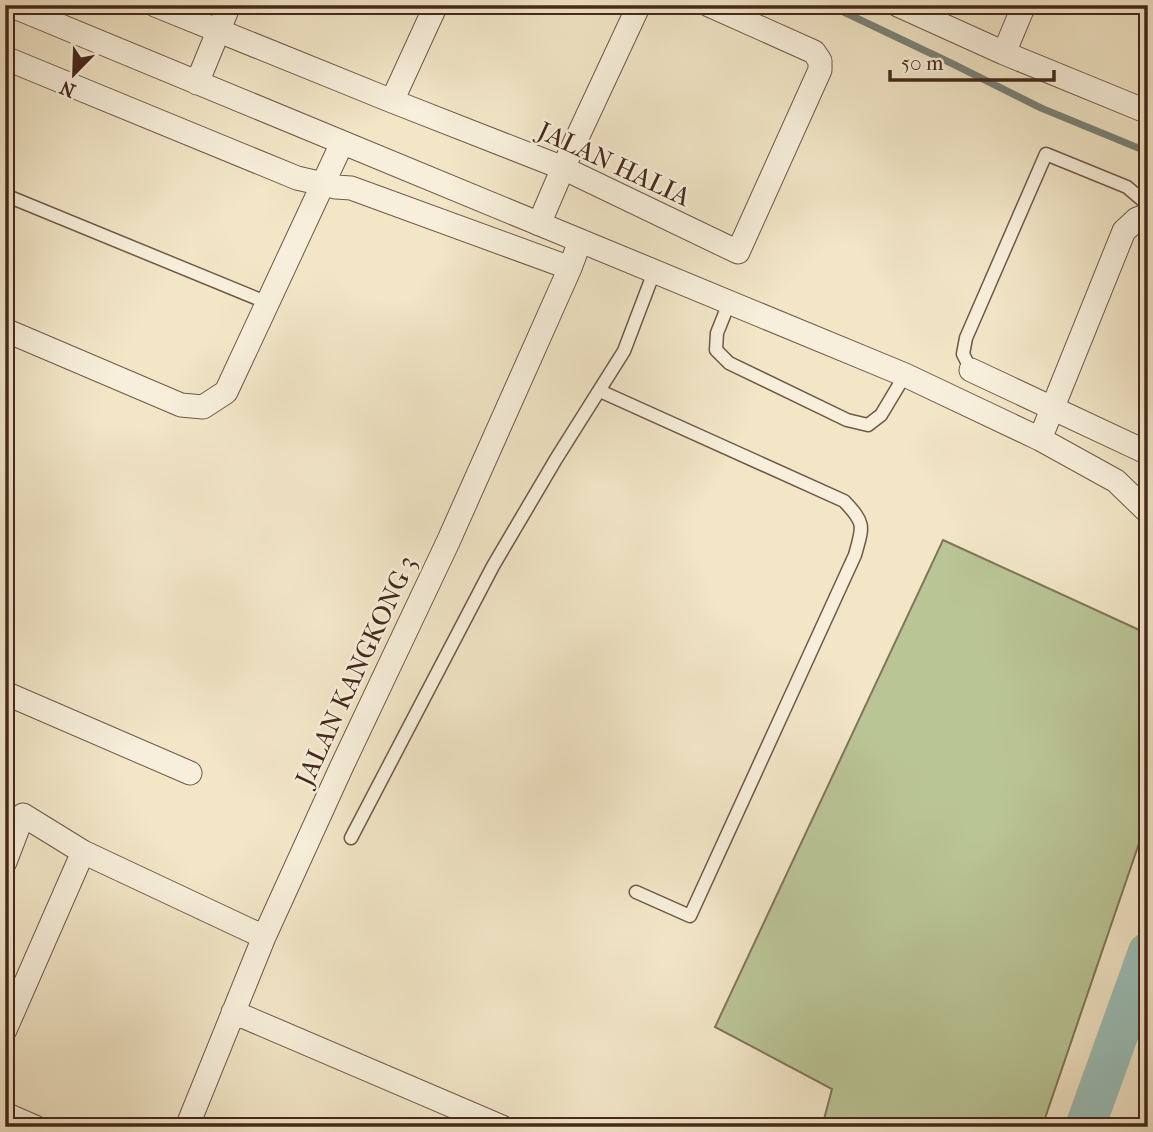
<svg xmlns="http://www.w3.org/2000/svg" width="1153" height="1132" viewBox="0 0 1153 1132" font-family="'IM FELL French Canon',serif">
<rect width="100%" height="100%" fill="#f2e6c7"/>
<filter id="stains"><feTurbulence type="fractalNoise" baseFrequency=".00286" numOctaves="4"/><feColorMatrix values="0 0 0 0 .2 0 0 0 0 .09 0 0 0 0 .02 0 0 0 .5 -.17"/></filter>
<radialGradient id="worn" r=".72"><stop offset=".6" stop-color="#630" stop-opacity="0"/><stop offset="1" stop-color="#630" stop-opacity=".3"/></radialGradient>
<path fill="#bac596" stroke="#80765a" stroke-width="2" d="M 943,540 L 1148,634 L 1148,817 L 1042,1127 L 822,1127 L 832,1089 L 715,1027 Z"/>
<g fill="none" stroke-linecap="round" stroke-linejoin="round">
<path stroke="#79837a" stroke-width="7" d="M 829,5 L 953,64 L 1041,108 L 1148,152"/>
<path stroke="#9bbfb8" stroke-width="40" d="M 1085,1127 L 1148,952"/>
<defs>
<path id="service" d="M 5,195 L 268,303
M 729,303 L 717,333 L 716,350 L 729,363 L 847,420 L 868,425 L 881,415 L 905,375
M 971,370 L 963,354 L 966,338 L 1046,154 L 1127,187 L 1148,205
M 600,391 L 844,501 C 866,524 863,526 855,555 L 690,916 L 636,892
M 351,838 L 493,566 L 556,459 L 624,351 L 654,272"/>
<path id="minor" d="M 10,5 L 905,375 L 1040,439 L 1116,481 L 1148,512
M 155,5 L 392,101 L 563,168 L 738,252 L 820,70 L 820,61 L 814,52 L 709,5
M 898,5 L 1004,53 L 1148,112
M 1004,53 L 1024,5
M 5,58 L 297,178 L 336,187 L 351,188 L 570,268
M 197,83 L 229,5
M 392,101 L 436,5
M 539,224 L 563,168 L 639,5
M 5,330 L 181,405 L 203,407 L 226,392 L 342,143
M 971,370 L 1148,453
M 1040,439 L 1124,231 L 1137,219 L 1148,215
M 5,693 L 190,773
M 5,862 L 23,815 L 83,852 L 264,937
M 233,1012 L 502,1127
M 5,1030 L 83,852
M 5,1114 L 35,1127
M 187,1127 L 264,937 L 341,768 L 448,542 L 570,268 L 580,241"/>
</defs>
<use href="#service" stroke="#705848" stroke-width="15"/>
<use href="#minor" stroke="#705848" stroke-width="25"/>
<use href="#service" stroke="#f7efdb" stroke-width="12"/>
<use href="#minor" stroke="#f7efdb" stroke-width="23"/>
</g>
<g text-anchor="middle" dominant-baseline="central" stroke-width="5" stroke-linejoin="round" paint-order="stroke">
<g font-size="26" fill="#45281d" stroke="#f7efdb">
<text transform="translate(614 164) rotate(25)">JALAN HALIA</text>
<text transform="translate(356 671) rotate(-65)">JALAN KANGKONG 3</text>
</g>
</g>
<rect width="1153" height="1132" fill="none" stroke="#f2e6c7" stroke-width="28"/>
<rect x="7" y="7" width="1139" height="1118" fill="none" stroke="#45281d" stroke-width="3.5"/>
<rect x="14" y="14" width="1125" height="1104" fill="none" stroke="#45281d" stroke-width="2"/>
<g transform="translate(74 74) rotate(203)" stroke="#f7efdb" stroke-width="5" paint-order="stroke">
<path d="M0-5L12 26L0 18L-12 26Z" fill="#45281d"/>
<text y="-10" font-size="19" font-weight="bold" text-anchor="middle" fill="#45281d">N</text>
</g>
<path d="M890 70v10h164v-10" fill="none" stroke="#45281d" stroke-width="3.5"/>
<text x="901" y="70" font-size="21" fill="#45281d" stroke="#f7efdb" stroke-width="5" paint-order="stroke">50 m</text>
<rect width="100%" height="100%" filter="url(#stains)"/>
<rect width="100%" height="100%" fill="url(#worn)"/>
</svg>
